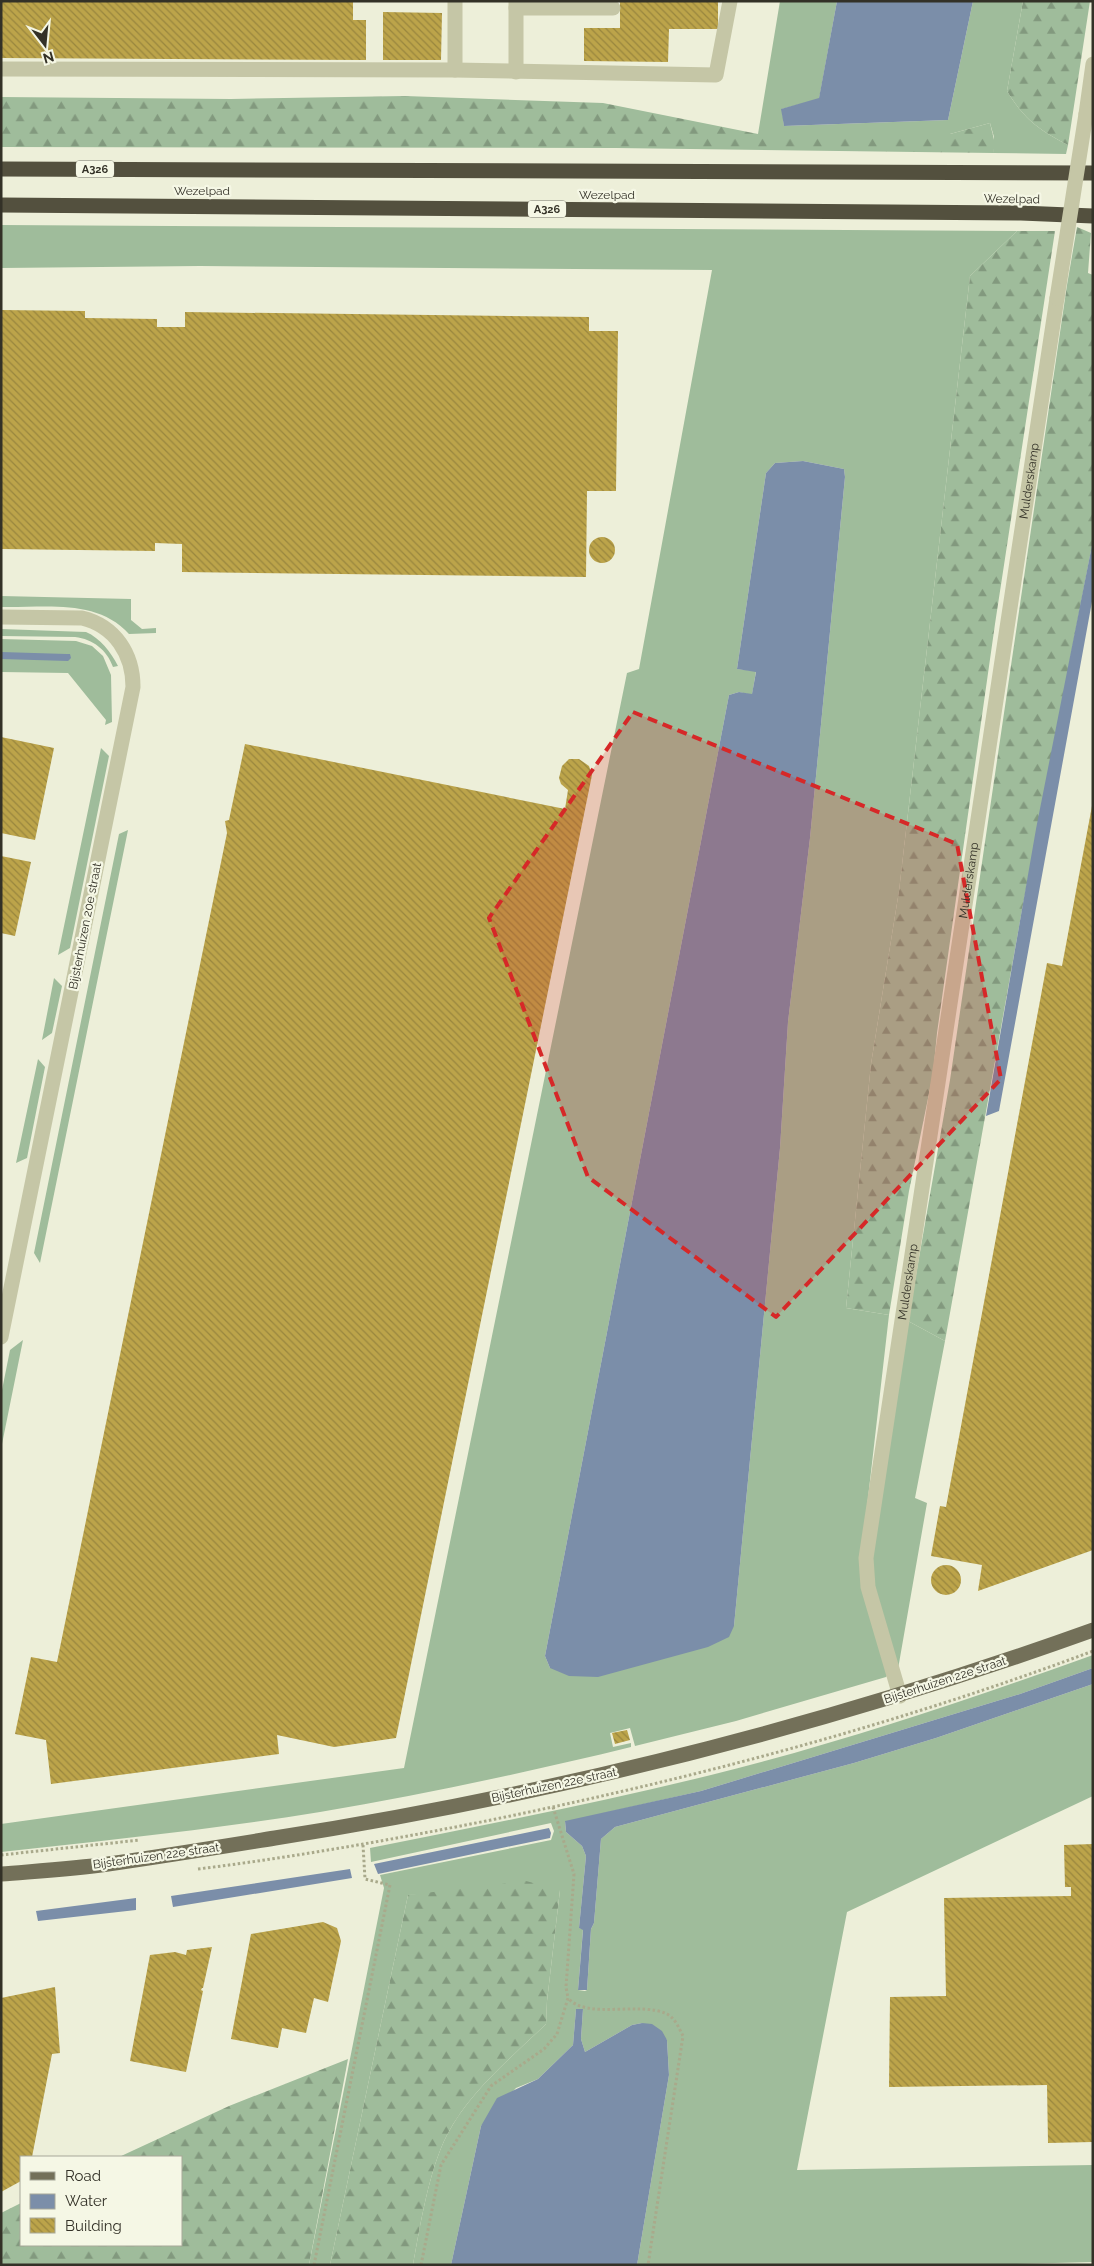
<svg xmlns="http://www.w3.org/2000/svg" width="1094" height="2266" viewBox="0 0 1094 2266" font-family="Raleway,sans-serif">
<defs>
<pattern id="forest-firs" width="22" height="20" patternUnits="userSpaceOnUse" patternTransform="scale(1.25)"><rect width="22" height="20" fill="#9fbc9b"/><path d="M5 1l3.5 6h-7zM16 11l3.5 6h-7z" fill="#82997e"/></pattern>
<pattern id="building-back-hatch" width="6" height="6" patternUnits="userSpaceOnUse" patternTransform="scale(1.25)"><rect width="6" height="6" fill="#bca44a"/><path d="M-1 5l2 2M0 0l6 6M5-1l2 2" fill="none" stroke="#99863e"/></pattern>
</defs>
<rect width="100%" height="100%" fill="#edefd9"/>
<path fill="#9fbc9b" fill-rule="evenodd" d="M 780,1 L 837,1 L 819,99 L 782,109 L 784,126 L 948,120 L 973,1 L 1023,1 L 1007,91 C 1024,119 1039,130 1068,145 L 1066,154 L 993,153 L 994,137 L 990,123 L 950,134 L 758,134 Z
M 1,225 L 1017,231 L 970,276 L 899,891 L 871,1064 L 846,1308 L 889,1315 L 861,1559 L 888,1675 L 886,1677 L 736,1721 L 635,1746 L 630,1728 L 610,1733 L 613,1747 L 631,1743 L 631,1747 C 529,1772 425,1794 320,1812 C 215,1829 108,1840 1,1852 L 1,1824 L 404,1768 L 627,673 L 639,669 L 712,270 L 200,266 L 1,268 ZM 803,461 L 844,469 L 845,477 L 810,838 L 788,1022 L 780,1148 L 734,1626 L 550,1668 L 545,1656 L 729,695 L 739,692 L 752,695 L 756,671 L 737,669 L 766,473 L 775,463 Z
M 1,596 L 131,599 L 131,620 L 142,629 L 156,628 L 156,633 L 129,634 C 97,598 44,608 1,607 Z
M 1,629 L 86,632 C 100,638 111,652 118,666 L 113,667 C 107,650 93,639 75,637 L 1,636 Z
M 1,639 L 76,641 L 92,646 L 103,656 L 111,675 L 112,722 L 105,725 L 106,720 L 68,673 L 1,672 Z
M 101,748 L 109,756 L 70,948 L 58,955 Z
M 128,830 L 40,1263 L 34,1253 L 119,834 Z
M 54,978 L 62,986 L 52,1033 L 42,1040 Z
M 38,1059 L 45,1067 L 27,1158 L 16,1163 Z
M 908,1321 L 945,1341 L 915,1498 L 927,1503 L 898,1669 L 877,1602 L 872,1562 Z
M 23,1340 L 1,1449 L 1,1395 L 10,1350 Z
M 1093,1655 L 1093,1668 L 1020,1694 L 701,1791 L 565,1822 L 566,1832 L 582,1846 L 586,1856 L 579,1928 L 583,1929 L 578,1990 L 585,1991 L 587,1990 L 591,1929 L 594,1923 L 601,1839 L 615,1827 L 854,1763 L 936,1738 L 1093,1684 L 1093,1796 L 847,1912 L 797,2170 L 1093,2165 L 1093,2262 L 975,2265 L 637,2265 L 669,2075 L 667,2040 L 642,2023 L 632,2025 L 585,2052 L 581,2039 L 583,2009 L 576,2009 L 573,2045 L 538,2079 L 516,2088 L 481,2126 L 451,2265 L 413,2265 C 420,2226 429,2170 447,2135 C 470,2091 511,2058 546,2024 L 547,2001 L 560,1890 L 408,1895 L 330,2265 L 309,2265 L 384,1888 L 380,1875 L 551,1840 L 554,1831 L 551,1823 L 371,1862 L 370,1848 C 484,1825 598,1803 711,1775 C 840,1743 967,1700 1093,1655 Z"/>
<path fill="url(#forest-firs)" d="M 1023,1 L 1090,1 L 1068,145 C 1039,130 1024,119 1007,91 Z
M 405,96 L 603,103 L 758,134 L 950,134 L 990,123 L 995,144 L 993,153 L 616,148 L 1,147 L 1,97 L 231,99 Z
M 1077,227 L 1091,233 L 1088,273 L 1093,275 L 1093,540 L 1022,910 L 945,1341 L 908,1321 L 950,1080 L 1067,285 Z
M 1017,231 L 1055,231 L 995,624 L 937,1033 L 933,1074 L 909,1191 L 889,1315 L 846,1308 L 871,1064 L 899,891 L 970,276 Z
M 526,1881 L 560,1890 L 547,2001 L 546,2024 C 511,2058 470,2091 447,2135 C 429,2170 420,2226 413,2265 L 330,2265 L 408,1895 Z
M 348,2059 L 309,2265 L 1,2265 L 1,2213 L 21,2203 L 21,2245 L 181,2245 L 181,2157 L 119,2157 L 229,2106 Z"/>
<path fill="#7b8ea9" d="M 837,1 L 973,1 L 948,120 L 784,126 L 781,109 L 819,98 Z
M 803,461 L 844,469 L 845,477 L 810,838 L 788,1022 L 780,1148 L 734,1626 L 729,1637 L 708,1647 L 598,1677 L 569,1676 L 550,1668 L 545,1656 L 729,695 L 739,692 L 752,694 L 756,672 L 737,669 L 766,473 L 775,463 Z
M 1093,540 L 1093,596 L 999,1111 L 986,1116 L 1036,829 Z
M 1,652 L 67,654 L 70,654 L 71,658 L 68,661 L 1,659 Z
M 1093,1668 L 1093,1684 L 936,1738 L 854,1763 L 615,1827 L 601,1839 L 594,1923 L 591,1929 L 587,1990 L 578,1990 L 583,1930 L 579,1928 L 586,1856 L 582,1846 L 566,1832 L 565,1821 L 701,1791 L 1020,1694 Z
M 549,1828 L 551,1833 L 550,1838 L 378,1874 L 374,1864 Z
M 350,1869 L 352,1878 L 173,1907 L 171,1896 Z
M 136,1898 L 136,1910 L 38,1921 L 36,1911 Z
M 576,2009 L 583,2009 L 581,2039 L 585,2052 L 632,2025 L 642,2023 L 652,2024 L 662,2031 L 667,2040 L 669,2075 L 637,2265 L 451,2265 L 481,2126 L 497,2098 L 538,2079 L 573,2045 Z"/>
<path fill="url(#building-back-hatch)" d="M 1,1 L 353,1 L 353,20 L 366,20 L 366,60 L 1,58 Z
M 620,1 L 718,1 L 718,29 L 669,29 L 668,62 L 584,61 L 584,28 L 620,28 Z
M 383,12 L 442,13 L 441,60 L 383,60 Z
M 1,310 L 85,311 L 85,318 L 157,319 L 157,327 L 185,327 L 185,312 L 589,317 L 589,331 L 618,331 L 616,491 L 587,491 L 586,577 L 182,572 L 182,544 L 155,543 L 155,551 L 2,549 Z
M589 550a13 13 0 1 1 26 0a13 13 0 1 1-26 0Z
M 1,737 L 54,748 L 35,840 L 1,833 Z
M 245,744 L 565,809 L 568,790 L 561,784 L 559,778 L 562,766 L 569,759 L 579,759 L 589,766 L 592,775 L 396,1738 L 334,1747 L 277,1735 L 279,1754 L 51,1784 L 46,1740 L 15,1734 L 31,1657 L 57,1662 L 227,833 L 225,821 L 229,820 Z
M 1092,806 L 1093,1550 L 978,1591 L 982,1565 L 931,1556 L 940,1506 L 946,1507 L 1047,963 L 1062,966 Z
M 1,856 L 31,862 L 15,936 L 1,933 Z
M931 1580a15 15 0 1 1 30 0a15 15 0 1 1-30 0Z
M 627,1730 L 630,1740 L 615,1744 L 612,1733 Z
M 1093,1844 L 1093,2142 L 1048,2143 L 1047,2085 L 889,2087 L 890,1997 L 946,1996 L 944,1898 L 1071,1896 L 1071,1887 L 1065,1887 L 1064,1845 Z
M 323,1922 L 337,1928 L 341,1941 L 328,2002 L 314,1998 L 306,2033 L 282,2028 L 278,2048 L 231,2039 L 251,1934 Z
M 212,1947 L 203,1988 L 202,1988 L 201,1990 L 203,1991 L 186,2072 L 130,2061 L 150,1955 L 175,1952 L 186,1955 L 187,1950 Z
M 55,1987 L 60,2053 L 52,2054 L 32,2157 L 21,2157 L 21,2181 L 1,2192 L 1,1998 Z"/>
<g fill="none" stroke-linecap="round" stroke-linejoin="round">
<path stroke="#a9a98b" stroke-width="3" stroke-dasharray="2.5 2.5" stroke-linecap="butt" d="M 553,1807 L 574,1874 L 566,1987 L 568,1998
M 1,1855 L 140,1840
M 198,1869 C 295,1857 390,1840 486,1821 C 692,1779 896,1725 1093,1651
M 314,2265 L 390,1885 L 365,1879 L 363,1845
M 421,2265 L 441,2165 L 491,2086 L 544,2049 L 557,2034 L 568,1998 C 586,2020 641,2001 667,2014 C 675,2018 679,2028 683,2036 L 648,2265"/>
<g stroke="#c5c6a6" stroke-width="15">
<path d="M 516,8 L 613,8"/>
<path d="M 1,69 L 455,70 L 716,75 L 730,1"/>
<path d="M 455,70 L 455,1"/>
<path d="M 516,72 L 516,1"/>
<path d="M 1086,114 L 1093,64"/>
<path d="M 1,617 L 82,618 C 115,626 133,654 133,687 L 1,1337"/>
<path id="s1" d="M 900,1696 L 868,1587 L 866,1558 L 1057,298"/>
</g>
<path stroke="#737059" stroke-width="15" d="M 1,1874 C 37,1871 73,1869 108,1864 C 164,1856 219,1847 275,1838 C 555,1794 826,1726 1093,1630"/>
<path stroke="#53503e" stroke-width="15" d="M 1,169 L 1093,173
M 1,205 L 1021,213 L 1093,216"/>
<path stroke="#c5c6a6" stroke-width="15" d="M 1057,298 L 1086,114"/>
</g>
<path fill="#d62828" fill-opacity="0.2" stroke="#d62828" stroke-width="4" stroke-dasharray="10 6" stroke-linejoin="round" d="M 633,712 L 957,844 L 1001,1079 L 776,1317 L 588,1177 L 489,918 Z"/>
<g text-anchor="middle" dominant-baseline="central" stroke-width="4.5" stroke-linejoin="round" paint-order="stroke">
<g fill="#f5f7e5" stroke="#6d6c60" stroke-width="1">
<rect x="76" y="160.5" width="38" height="17" rx="4"/>
<rect x="528" y="200.5" width="38" height="17" rx="4"/>
</g>
<g font-size="11" font-weight="bold" fill="#333127">
<text x="95" y="169">A326</text>
<text x="547" y="209">A326</text>
</g>
<g font-size="12" fill="#333127" stroke="#f5f7e5">
<text x="202" y="191">Wezelpad</text>
<text x="607" y="195">Wezelpad</text>
<text transform="translate(1012 199) rotate(1)">Wezelpad</text>
<text stroke="none"><textPath href="#s1" startOffset="1232">Mulderskamp</textPath></text>
<text stroke="none"><textPath href="#s1" startOffset="828">Mulderskamp</textPath></text>
<text transform="translate(85 926) rotate(-79)">Bijsterhuizen 20e straat</text>
<text stroke="none"><textPath href="#s1" startOffset="422">Mulderskamp</textPath></text>
<text transform="translate(945 1680) rotate(-18)">Bijsterhuizen 22e straat</text>
<text transform="translate(554 1785) rotate(-12)">Bijsterhuizen 22e straat</text>
<text transform="translate(156 1856) rotate(-8)">Bijsterhuizen 22e straat</text>
</g>
</g>
<rect width="1094" height="2266" fill="none" stroke="#333127" stroke-width="5"/>
<rect x="20" y="2156" width="162" height="90" fill="#f5f7e5" stroke="#a7a899"/>
<rect x="30" y="2172" width="25" height="8" fill="#737059" stroke="#a7a899"/>
<text x="65" y="2181" font-size="15" fill="#333127">Road</text>
<rect x="30" y="2194" width="25" height="15" fill="#7b8ea9" stroke="#a7a899"/>
<text x="65" y="2206" font-size="15" fill="#333127">Water</text>
<rect x="30" y="2218" width="25" height="15" fill="url(#building-back-hatch)" stroke="#a7a899"/>
<text x="65" y="2231" font-size="15" fill="#333127">Building</text>
<g transform="translate(45 45) rotate(164)" stroke="#f5f7e5" stroke-width="4" paint-order="stroke">
<path d="M0-4L9 19L0 12L-9 19Z" fill="#333127"/>
<text y="-8" font-size="14" font-weight="bold" text-anchor="middle" fill="#333127">N</text>
</g>
</svg>
